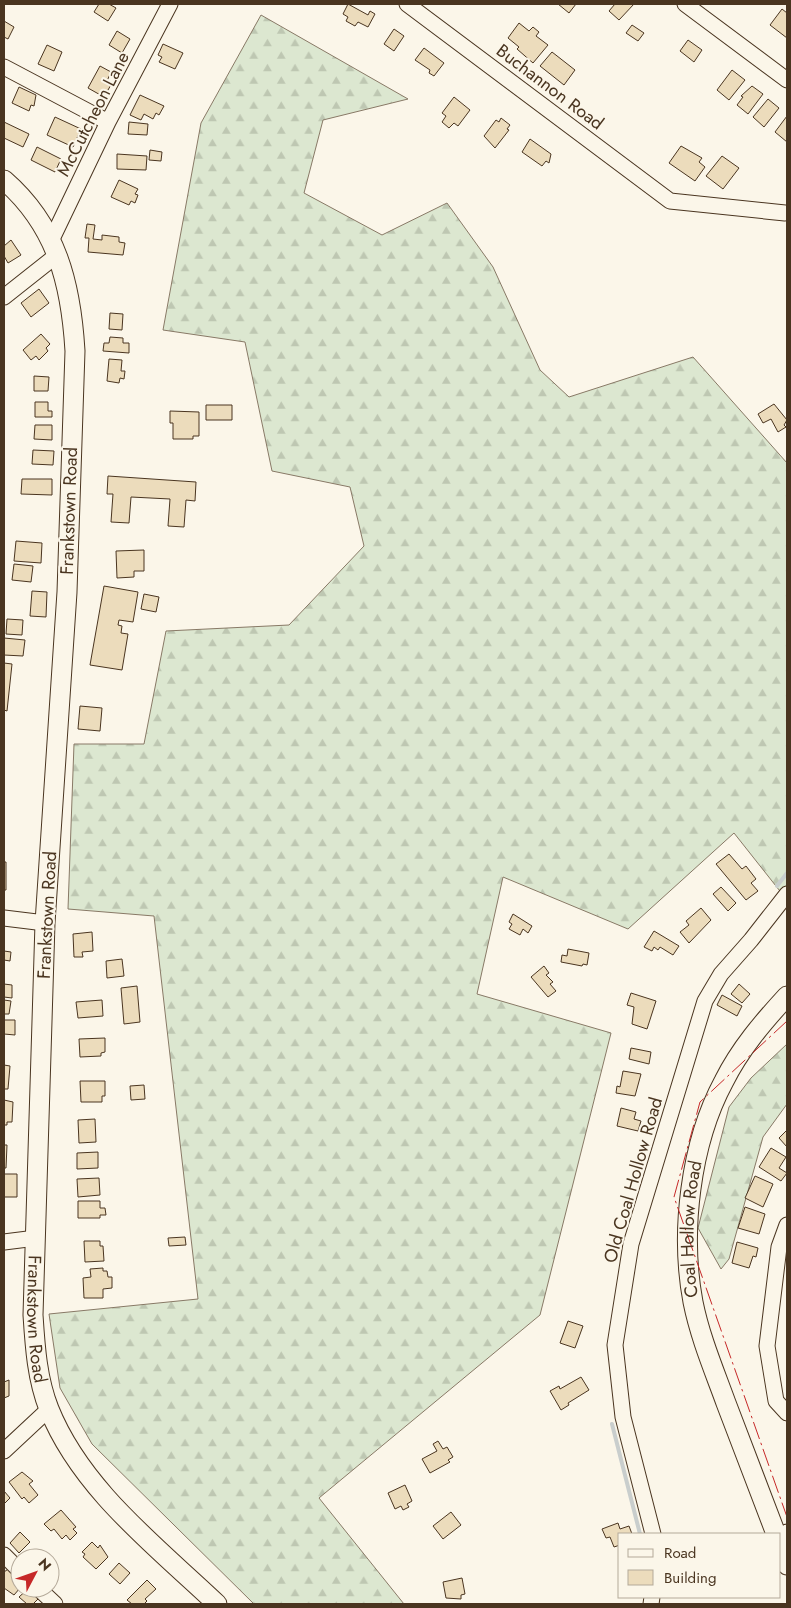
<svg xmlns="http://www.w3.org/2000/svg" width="791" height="1608" viewBox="0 0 791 1608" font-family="Jost,sans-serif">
<defs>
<pattern id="forest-firs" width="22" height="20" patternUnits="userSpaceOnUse" patternTransform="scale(1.25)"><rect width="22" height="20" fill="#dce7d0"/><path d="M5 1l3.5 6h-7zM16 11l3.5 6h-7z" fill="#bec7b2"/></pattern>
</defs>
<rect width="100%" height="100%" fill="#fbf6e9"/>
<path fill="url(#forest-firs)" stroke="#887966" d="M 261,15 L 408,99 L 323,120 L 304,193 L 382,235 L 447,203 L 493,267 L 540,370 L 569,397 L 693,357 L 787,463 L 787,900 L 734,833 L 628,929 L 503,877 L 477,994 L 611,1033 L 540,1315 L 319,1498 L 404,1604 L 254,1604 L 92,1444 L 60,1388 L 49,1314 L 198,1299 L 154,916 L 68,909 L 74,744 L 144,744 L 166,631 L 289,625 L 364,546 L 350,487 L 272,471 L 245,342 L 163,330 L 201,123 Z
M 787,1044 L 787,1104 L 763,1137 L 729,1259 L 721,1269 L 698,1228 L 729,1107 L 751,1078 Z"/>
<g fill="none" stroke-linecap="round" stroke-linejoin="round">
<path stroke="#c9cecd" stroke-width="4" d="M 777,886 L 787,873
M 612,1424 L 640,1534"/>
</g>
<path fill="#ecdcbc" stroke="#4a3520" d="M 99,4 L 109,4 L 116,8 L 108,21 L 94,12 Z
M 348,4 L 368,15 L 370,11 L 375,14 L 368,27 L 358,22 L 355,26 L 346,21 L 348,17 L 343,14 Z
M 558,4 L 576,4 L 569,13 Z
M 615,4 L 634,4 L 619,20 L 609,11 Z
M 782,9 L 787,13 L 787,38 L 770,25 Z
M 4,21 L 14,27 L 8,39 L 4,37 Z
M 519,23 L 529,31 L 533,27 L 539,32 L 536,36 L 548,45 L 533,63 L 517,49 L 519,47 L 508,38 Z
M 632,25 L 644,33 L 638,41 L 626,33 Z
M 394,29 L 404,36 L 394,51 L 384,44 Z
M 117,31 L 130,39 L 122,53 L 109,45 Z
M 688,40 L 702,50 L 694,62 L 680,51 Z
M 163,44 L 183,53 L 175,69 L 159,62 L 162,57 L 158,55 Z
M 47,45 L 62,52 L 54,71 L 38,64 Z
M 424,48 L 444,63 L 434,76 L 429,73 L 430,70 L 415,60 Z
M 552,52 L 575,70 L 564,85 L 540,66 Z
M 100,66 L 111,72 L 107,81 L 112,83 L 104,97 L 88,88 Z
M 732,70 L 745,80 L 729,100 L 717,90 Z
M 752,86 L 763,94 L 748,114 L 737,105 L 743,97 L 741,96 Z
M 19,87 L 36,95 L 34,106 L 31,105 L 29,111 L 12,103 Z
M 140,95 L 164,106 L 159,115 L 156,113 L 153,119 L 144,114 L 141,120 L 130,115 Z
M 454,97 L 470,110 L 458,126 L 454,123 L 449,128 L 442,122 L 446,116 L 442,113 Z
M 768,99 L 779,108 L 764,127 L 753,117 Z
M 787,116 L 787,142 L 775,132 Z
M 55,117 L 81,129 L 73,147 L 47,135 Z
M 501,118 L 510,125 L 507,129 L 509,130 L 495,148 L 484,136 L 496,120 L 499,122 Z
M 4,122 L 29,134 L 23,147 L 4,138 Z
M 129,122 L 148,124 L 147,135 L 128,134 Z
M 530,139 L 551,154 L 549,163 L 546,161 L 542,166 L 522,152 Z
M 681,146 L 702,158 L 699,162 L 705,167 L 695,181 L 669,163 Z
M 37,147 L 61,159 L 55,172 L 31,160 Z
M 150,150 L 162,152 L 161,161 L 149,160 Z
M 117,154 L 147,156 L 146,170 L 117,169 Z
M 722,156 L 739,168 L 723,189 L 706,176 Z
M 119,180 L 138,189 L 135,194 L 138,195 L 135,203 L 131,201 L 129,205 L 111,197 Z
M 87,224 L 95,225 L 93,239 L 102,240 L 102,235 L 119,237 L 119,242 L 125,243 L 123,255 L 88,252 L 89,238 L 85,238 Z
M 11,240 L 21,255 L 8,263 L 4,256 L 4,246 Z
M 39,289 L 49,303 L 31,317 L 21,303 Z
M 110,313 L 123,314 L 122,330 L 109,329 Z
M 41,334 L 50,344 L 46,348 L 48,351 L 39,360 L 36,356 L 31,360 L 23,350 Z
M 110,337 L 123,338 L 123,343 L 129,343 L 129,353 L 103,351 L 104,343 L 109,343 Z
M 109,359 L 122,360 L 121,371 L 125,371 L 124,379 L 120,378 L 119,383 L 107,381 Z
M 34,376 L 49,377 L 48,391 L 34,391 Z
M 35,402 L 48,402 L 48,411 L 52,411 L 52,417 L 35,417 Z
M 774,404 L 787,420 L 784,425 L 786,427 L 778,432 L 771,419 L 763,423 L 758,414 Z
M 206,405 L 232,405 L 232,420 L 206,420 Z
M 170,411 L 199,412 L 199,436 L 193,436 L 193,439 L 173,439 L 173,423 L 170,423 Z
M 35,425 L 52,425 L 52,440 L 34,439 Z
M 33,450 L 54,451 L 53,465 L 32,464 Z
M 108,476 L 196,482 L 195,501 L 186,500 L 184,527 L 168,526 L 170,499 L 131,497 L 129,523 L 111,522 L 113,494 L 107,494 Z
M 22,479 L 52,479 L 52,495 L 21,494 Z
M 16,541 L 42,543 L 41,563 L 14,561 Z
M 144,550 L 144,571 L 134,571 L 134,577 L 117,578 L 116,551 Z
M 14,564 L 33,566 L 31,582 L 12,580 Z
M 104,586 L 138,592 L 133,622 L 119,620 L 118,625 L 122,626 L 121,633 L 128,634 L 122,670 L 90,665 Z
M 32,591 L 47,592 L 46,617 L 30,616 Z
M 144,594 L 159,597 L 156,612 L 141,609 Z
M 7,619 L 23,620 L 22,635 L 6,634 Z
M 4,638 L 25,640 L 23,656 L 4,655 Z
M 4,663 L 12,664 L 7,711 L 4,710 Z
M 80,706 L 102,708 L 100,731 L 78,729 Z
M 729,854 L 742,869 L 746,866 L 756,879 L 751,883 L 758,891 L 746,900 L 716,864 Z
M 4,862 L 6,862 L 6,890 L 4,890 Z
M 721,887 L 736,903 L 728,911 L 713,894 Z
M 701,908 L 711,920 L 689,943 L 680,932 L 689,925 L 686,921 Z
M 513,914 L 532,926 L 528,933 L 523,929 L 520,935 L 509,929 L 512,924 L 509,922 Z
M 654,931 L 679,946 L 673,955 L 660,947 L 658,950 L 654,947 L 652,951 L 644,947 Z
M 92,932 L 93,951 L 82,952 L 83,957 L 74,957 L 73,934 Z
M 568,949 L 589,953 L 587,965 L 583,964 L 582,966 L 561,962 L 562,955 L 567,956 Z
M 4,951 L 11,952 L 10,961 L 4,960 Z
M 122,959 L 124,976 L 107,978 L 106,961 Z
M 544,966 L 549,973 L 546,975 L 553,982 L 550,984 L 556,991 L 548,997 L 531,977 Z
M 4,984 L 12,985 L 12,998 L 4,997 Z
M 739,984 L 750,994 L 742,1003 L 731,994 Z
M 137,986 L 140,1022 L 124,1024 L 121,988 Z
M 631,993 L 656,1001 L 647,1029 L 632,1024 L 634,1007 L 627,1005 Z
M 722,995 L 742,1006 L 737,1016 L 717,1005 Z
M 4,1000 L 11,1001 L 9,1014 L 4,1014 Z
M 102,1000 L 103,1016 L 78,1018 L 76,1002 Z
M 4,1020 L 15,1020 L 15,1035 L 4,1034 Z
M 105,1038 L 105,1052 L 101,1053 L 101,1056 L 80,1057 L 79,1039 Z
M 631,1048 L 651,1052 L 649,1064 L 629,1059 Z
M 4,1065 L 10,1066 L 8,1089 L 4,1089 Z
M 623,1071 L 641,1074 L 635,1096 L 616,1093 L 617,1086 L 620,1087 Z
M 80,1081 L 105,1081 L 105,1096 L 102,1096 L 102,1102 L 81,1102 Z
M 144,1085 L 145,1099 L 131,1100 L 130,1086 Z
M 4,1100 L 13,1102 L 12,1122 L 7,1122 L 7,1125 L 4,1125 Z
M 621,1108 L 636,1112 L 634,1119 L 641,1121 L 638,1131 L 617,1126 Z
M 95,1119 L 96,1142 L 79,1143 L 78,1120 Z
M 787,1130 L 787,1147 L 779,1138 Z
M 4,1145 L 7,1145 L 6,1168 L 4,1168 Z
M 771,1148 L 786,1157 L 779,1168 L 787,1173 L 781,1181 L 759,1167 Z
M 98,1152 L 98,1168 L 77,1169 L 77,1153 Z
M 4,1174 L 17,1174 L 17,1197 L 4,1197 Z
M 755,1176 L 773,1184 L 763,1207 L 745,1198 Z
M 99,1178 L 100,1195 L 78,1197 L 77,1179 Z
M 78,1201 L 100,1201 L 100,1208 L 105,1208 L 106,1215 L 100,1215 L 100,1218 L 78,1218 Z
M 745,1207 L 765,1214 L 759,1234 L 738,1228 Z
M 185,1237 L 186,1245 L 169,1246 L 168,1238 Z
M 84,1241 L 100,1241 L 100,1246 L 103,1246 L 104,1261 L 85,1262 Z
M 737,1242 L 758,1248 L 756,1257 L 753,1256 L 749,1268 L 732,1263 Z
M 103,1268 L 103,1271 L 107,1271 L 108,1277 L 112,1277 L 112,1288 L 103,1289 L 103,1298 L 84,1298 L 83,1278 L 91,1277 L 90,1269 Z
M 568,1321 L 583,1326 L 575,1348 L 560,1343 Z
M 581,1377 L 589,1390 L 568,1403 L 569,1405 L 561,1410 L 550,1391 L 559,1386 L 560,1389 Z
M 9,1380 L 9,1396 L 4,1398 L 4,1382 Z
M 438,1441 L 443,1449 L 447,1447 L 453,1457 L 448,1460 L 450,1462 L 430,1473 L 422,1459 L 437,1451 L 433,1444 Z
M 22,1472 L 33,1481 L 29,1484 L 38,1495 L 29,1503 L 24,1497 L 22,1499 L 9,1482 Z
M 405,1485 L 412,1501 L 407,1504 L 409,1507 L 403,1510 L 401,1506 L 395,1509 L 388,1493 Z
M 4,1491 L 10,1498 L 4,1504 Z
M 61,1510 L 76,1527 L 73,1529 L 77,1533 L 70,1540 L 66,1535 L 62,1539 L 54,1529 L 51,1531 L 44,1524 Z
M 451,1512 L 461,1525 L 443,1539 L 433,1526 Z
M 618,1523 L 620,1529 L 629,1526 L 632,1534 L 620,1534 L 620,1545 L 614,1547 L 610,1537 L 606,1538 L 602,1529 Z
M 20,1532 L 30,1542 L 19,1553 L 10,1543 Z
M 92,1542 L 98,1548 L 100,1545 L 108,1557 L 96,1569 L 83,1557 L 85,1554 L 82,1552 Z
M 119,1563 L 130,1573 L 120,1584 L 109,1574 Z
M 11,1567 L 20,1578 L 16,1582 L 20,1588 L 14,1595 L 4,1588 L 4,1572 Z
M 462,1578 L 465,1594 L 461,1595 L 461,1599 L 446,1598 L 443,1582 Z
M 147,1580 L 156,1589 L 145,1599 L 147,1601 L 144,1604 L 132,1604 L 127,1600 Z
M 29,1588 L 39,1598 L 33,1604 L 27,1604 L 19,1597 Z"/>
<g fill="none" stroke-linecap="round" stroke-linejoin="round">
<defs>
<path id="minor" d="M 407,4 L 670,201 L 785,213
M 685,4 L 787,80
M 4,67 L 108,122
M 51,241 L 108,122 L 170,4
M 4,297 L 57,255
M 4,918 L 45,923
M 787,1225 L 779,1247 L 767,1346 L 776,1401 L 787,1413
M 4,1242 L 36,1238
M 4,1451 L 49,1409
M 653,1534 L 623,1417 L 615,1345 L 631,1244 L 705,1001 L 721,974 L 751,940 L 787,894
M 780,1539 L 787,1532
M 4,1555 L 20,1571
M 38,1588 L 55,1604
M 651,1604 L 652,1597"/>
<g id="major">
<path id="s1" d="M 4,180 C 57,226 71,284 75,351 L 67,592 L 45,923 L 33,1315 C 35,1346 37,1379 49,1409 C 81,1489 156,1546 217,1604"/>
<path id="s2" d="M 776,1534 C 760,1491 743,1447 726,1403 C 714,1370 700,1337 693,1302 C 680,1233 690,1144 724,1081 C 740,1049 763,1022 787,996"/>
<path d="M 780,1544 L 787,1565"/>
</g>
</defs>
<use href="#minor" stroke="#4a3520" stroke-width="17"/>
<use href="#major" stroke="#4a3520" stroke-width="21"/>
<use href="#minor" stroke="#fbf6e9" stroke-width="15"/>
<use href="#major" stroke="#fbf6e9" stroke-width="19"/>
<path stroke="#c62828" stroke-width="1" stroke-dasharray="18 4 2.5 4" stroke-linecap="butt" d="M 787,1021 L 700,1102 L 674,1197 L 787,1517"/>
</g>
<g text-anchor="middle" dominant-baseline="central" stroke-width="4" stroke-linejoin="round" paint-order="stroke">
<g font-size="18" fill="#4a3520" stroke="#fbf6e9">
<text transform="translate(550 87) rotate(37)">Buchannon Road</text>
<text transform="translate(93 114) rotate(-63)">McCutcheon Lane</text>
<text transform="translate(69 511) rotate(-88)">Frankstown Road</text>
<text transform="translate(47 915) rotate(-87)">Frankstown Road</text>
<text transform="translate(633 1180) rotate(-74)">Old Coal Hollow Road</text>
<text stroke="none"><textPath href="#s2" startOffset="320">Coal Hollow Road</textPath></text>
<text stroke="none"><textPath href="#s1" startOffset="1160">Frankstown Road</textPath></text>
</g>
</g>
<rect width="791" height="1608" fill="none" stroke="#4a3520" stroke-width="10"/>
<rect x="618" y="1533" width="162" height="65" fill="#fbf6e9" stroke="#b4a999"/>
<rect x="628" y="1549" width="25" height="8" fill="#fbf6e9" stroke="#b4a999"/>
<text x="664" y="1558" font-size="15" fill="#4a3520">Road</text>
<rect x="628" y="1570" width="25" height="15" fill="#ecdcbc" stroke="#b4a999"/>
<text x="664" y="1583" font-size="15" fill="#4a3520">Building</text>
<g transform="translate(35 1573) rotate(49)"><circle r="24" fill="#fbf6e9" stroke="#b4a999"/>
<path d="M0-4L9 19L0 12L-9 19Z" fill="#c62828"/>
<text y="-8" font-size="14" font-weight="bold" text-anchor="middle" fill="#4a3520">N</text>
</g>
</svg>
